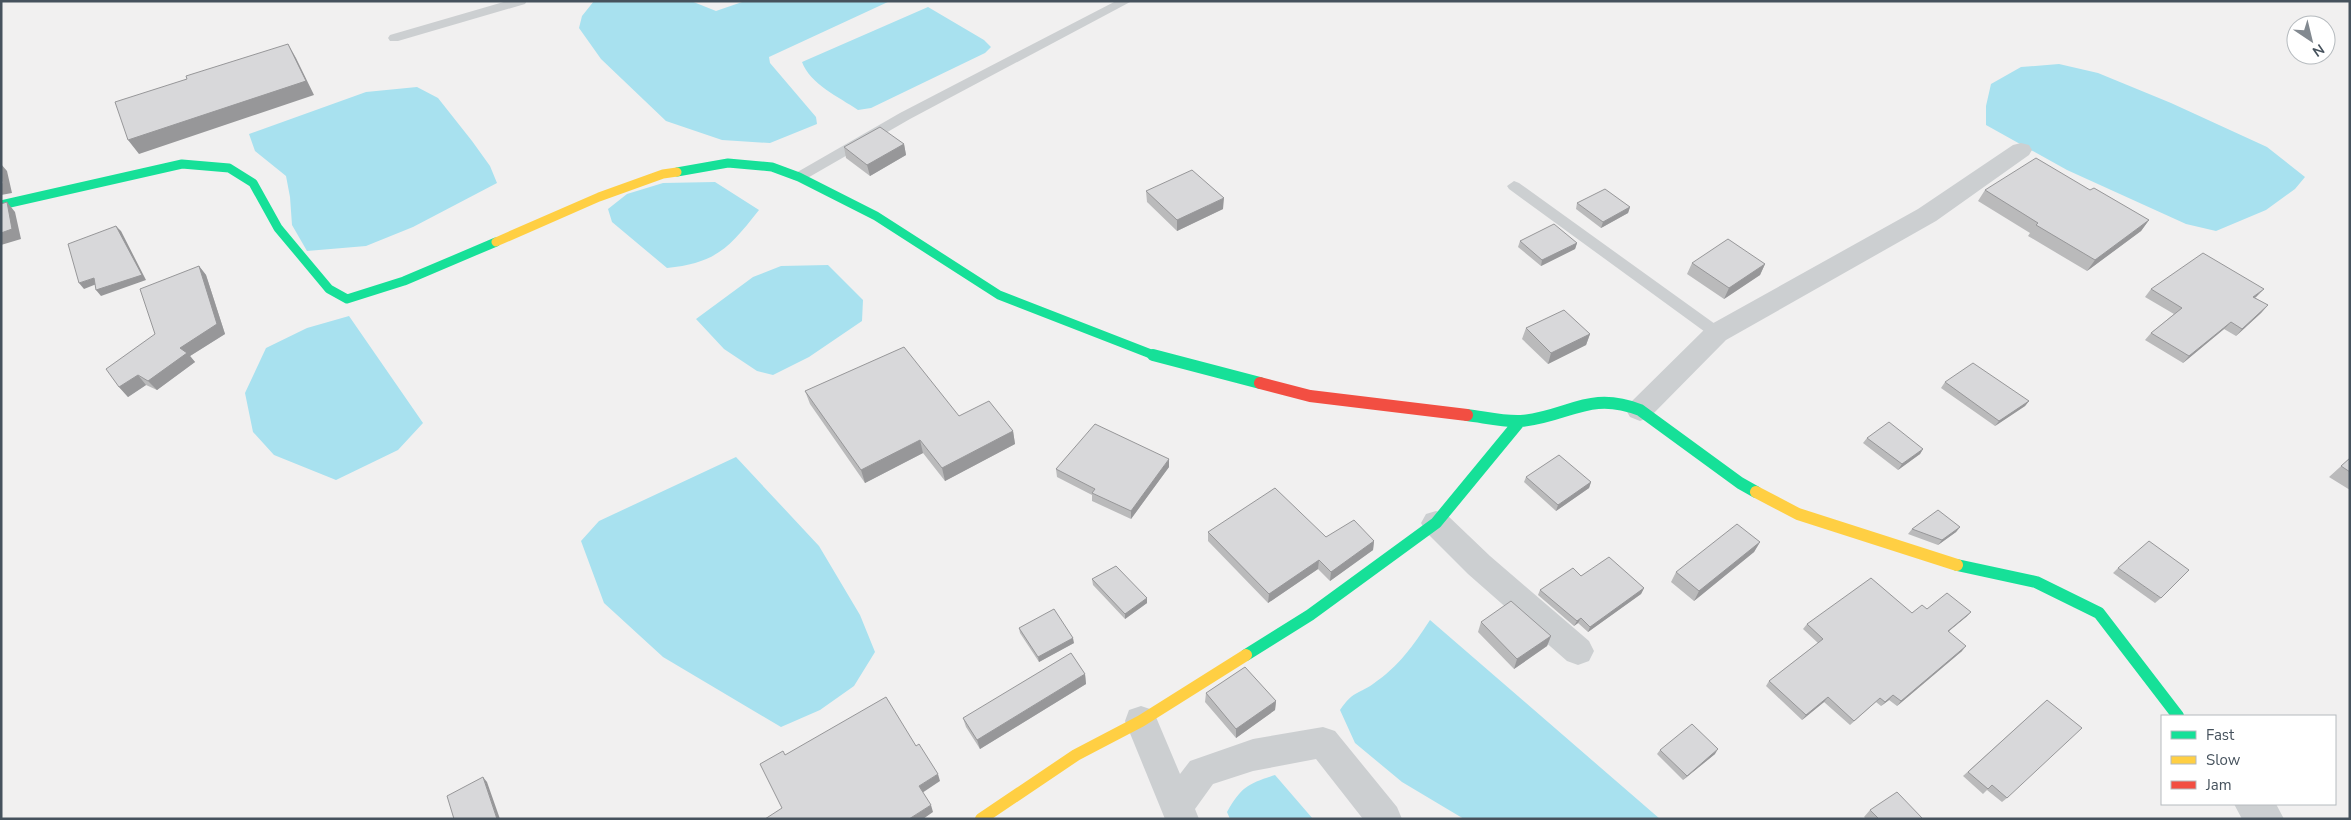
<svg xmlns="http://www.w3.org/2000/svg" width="2351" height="820" viewBox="0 0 2351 820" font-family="'Nunito Sans',sans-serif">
<rect width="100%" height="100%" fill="#f1f0f0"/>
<path fill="#a8e1ef" d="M 594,1 L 691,1 L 716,11 L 745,1 L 890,1 L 769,57 L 770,63 L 816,117 L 817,124 L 770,143 L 722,140 L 666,121 L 601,59 L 579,28 L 582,16 Z
M 928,7 L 984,40 L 991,47 L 985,53 L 871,108 L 858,110 C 839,97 810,84 802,62 Z
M 2059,64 L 2098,73 L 2171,103 L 2267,147 L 2305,177 L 2295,189 L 2266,210 L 2216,231 L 2186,224 L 2067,170 L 1986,125 L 1986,106 L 1991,84 L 2021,67 Z
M 417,87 L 438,98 L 472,141 L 490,166 L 497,183 L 413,227 L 366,246 L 307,251 L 292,225 L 290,197 L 286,176 L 255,151 L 249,134 L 366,92 Z
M 715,182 L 759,210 C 729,248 716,263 667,268 L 612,222 L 608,209 L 627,194 L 663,183 Z
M 828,265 L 863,300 L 862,321 L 809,357 L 773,375 L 757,371 L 724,349 L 696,319 L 753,277 L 781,266 Z
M 349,316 L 423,423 L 398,450 L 336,480 L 274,455 L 253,432 L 245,393 L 266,348 L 307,328 Z
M 736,457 L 819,546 L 860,615 L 875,652 L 854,686 L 820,710 L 781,727 L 663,657 L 604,603 L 581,541 L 599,521 Z
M 1430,620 L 1660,819 L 1464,819 L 1402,782 L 1355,743 L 1340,710 C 1353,691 1357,695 1373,684 C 1399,666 1413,646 1430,620 Z
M 1275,775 L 1313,819 L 1230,819 L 1227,812 C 1242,786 1248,784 1275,775 Z"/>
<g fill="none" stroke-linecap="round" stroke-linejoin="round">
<path fill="#cccfd1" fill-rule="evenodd" d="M 507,1 L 527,1 L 525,4 L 398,41 L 390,41 L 388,38 L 390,35 Z
M 1116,1 L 1132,1 L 910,119 L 804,180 L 794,180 L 792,177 L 794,174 L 900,113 Z
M 1514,181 L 1519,183 L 1722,329 L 1725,333 L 1722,337 L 1717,339 L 1712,337 L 1509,189 L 1507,186 Z"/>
<path fill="#cccfd1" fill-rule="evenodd" d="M 2021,143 L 2029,145 L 2032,150 L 2029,155 L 1936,221 L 1726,340 L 1650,417 L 1640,421 L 1630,417 L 1626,410 L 1630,403 L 1708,326 L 1918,209 L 2013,145 Z
M 1436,511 L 1446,514 L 1490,556 L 1589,641 L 1594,651 L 1589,661 L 1578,665 L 1567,661 L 1468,574 L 1426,532 L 1421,523 L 1426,514 Z
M 1141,706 L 1153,710 L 1180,774 L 1190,761 L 1253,739 L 1323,727 L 1335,731 L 1397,807 L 1402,819 L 1363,819 L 1316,759 L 1253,771 L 1213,784 L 1195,809 L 1199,819 L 1165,819 L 1125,721 L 1129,710 Z
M 2234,804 L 2276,804 L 2284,819 L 2242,819 Z"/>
<path stroke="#16e098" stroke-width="9" d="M 677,172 L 728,163 L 772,167 L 799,177 L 876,216 L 999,295 L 1156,356
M 1,205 L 182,164 L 229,168 L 253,183 L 278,228 L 329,289 L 347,299 L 404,281 L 496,242"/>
<path stroke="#16e098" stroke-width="12" d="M 1153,355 L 1260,383
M 1467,415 C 1484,417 1503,422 1521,421 C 1568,417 1589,390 1640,410 L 1740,483 L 1756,492
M 1957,565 L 2036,582 L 2099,613 L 2178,716
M 1246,655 L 1310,615 L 1436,523 L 1520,421"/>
<path stroke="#ffcf43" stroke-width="9" d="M 496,242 L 599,197 L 663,174 L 677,172"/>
<path stroke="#ffcf43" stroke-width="12" d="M 1756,492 L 1798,514 L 1957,565
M 981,819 L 1076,755 L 1141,721 L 1246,655"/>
<path stroke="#f24e42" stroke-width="12" d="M 1260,383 L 1310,396 L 1467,415"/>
</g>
<path fill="#bababb" d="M 904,144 L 906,155 L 870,176 L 846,158 L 844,147 Z
M 1985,190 L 2090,190 L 2149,220 L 2141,231 L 2087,271 L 2028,236 L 2030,233 L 1978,201 Z
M 1146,191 L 1223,209 L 1177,231 L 1147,202 Z
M 1577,203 L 1630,207 L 1628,213 L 1601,228 L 1576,209 Z
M 1520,241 L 1577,243 L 1575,249 L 1541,266 L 1518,247 Z
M 1692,263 L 1765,264 L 1760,275 L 1724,299 L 1687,274 Z
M 199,266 L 206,275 L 225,334 L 190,356 L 195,362 L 157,390 L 146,385 L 128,397 L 119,387 L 155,334 Z
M 2151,289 L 2257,296 L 2255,298 L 2268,305 L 2261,313 L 2236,336 L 2224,329 L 2183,363 L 2145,340 L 2151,333 L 2174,314 L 2145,297 Z
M 1526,328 L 1590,334 L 1586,345 L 1548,364 L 1522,339 Z
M 1945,382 L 2029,401 L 2025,406 L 1995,426 L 1941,388 Z
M 805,391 L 1013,431 L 1015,444 L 945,481 L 923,453 L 865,483 L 810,404 Z
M 1867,438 L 1923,449 L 1920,454 L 1898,470 L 1863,443 Z
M 2350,458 L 2350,490 L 2329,477 Z
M 1169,467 L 1131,519 L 1092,501 L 1092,495 L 1057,477 L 1056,469 Z
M 1526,477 L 1591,482 L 1589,488 L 1556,511 L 1524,482 Z
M 1960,527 L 1956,532 L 1938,545 L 1908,534 L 1912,529 Z
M 1208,532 L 1326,537 L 1374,541 L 1373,550 L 1330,581 L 1318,569 L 1268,603 L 1208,541 Z
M 1760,542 L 1754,552 L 1694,601 L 1671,582 L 1676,572 Z
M 2118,568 L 2161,598 L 2155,603 L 2113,573 Z
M 1581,576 L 1644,588 L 1641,594 L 1588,632 L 1578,623 L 1574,626 L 1538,595 L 1540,590 Z
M 1092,579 L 1147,598 L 1147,603 L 1125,619 L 1093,585 Z
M 1927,609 L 1971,612 L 1966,617 L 1949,631 L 1962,651 L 1897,706 L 1889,700 L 1881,706 L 1876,702 L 1850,725 L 1824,702 L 1802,720 L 1766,686 L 1769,681 L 1818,643 L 1803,629 L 1807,624 L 1912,613 Z
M 1481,622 L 1551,636 L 1547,646 L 1514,669 L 1478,632 Z
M 1019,628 L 1074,643 L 1039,662 L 1020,633 Z
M 1085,674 L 1086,684 L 980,749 L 966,727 L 963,718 Z
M 1206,693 L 1276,701 L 1275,710 L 1236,738 L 1205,702 Z
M 2047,700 L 2007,798 L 2002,802 L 1987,790 L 1983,794 L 1963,776 Z
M 1660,750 L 1715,754 L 1683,780 L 1657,754 Z
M 1870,810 L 1923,819 L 1866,819 L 1864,817 Z"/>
<path fill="#979799" d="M 288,44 L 296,58 L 314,95 L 139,154 L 128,140 Z
M 904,144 L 906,155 L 870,176 L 867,165 Z
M 1,164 L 7,171 L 12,193 L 1,195 Z
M 1224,198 L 1223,209 L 1177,231 L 1177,220 Z
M 7,202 L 15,212 L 21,239 L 1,245 L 1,233 Z
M 1630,207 L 1628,213 L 1601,228 L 1603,222 Z
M 2149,220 L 2141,231 L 2087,271 L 2095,260 Z
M 116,226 L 121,231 L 146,280 L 101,296 L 96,290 Z
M 1577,243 L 1575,249 L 1541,266 L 1542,260 Z
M 1765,264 L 1760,275 L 1724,299 L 1729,288 Z
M 199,266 L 206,275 L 225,334 L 190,356 L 195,362 L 157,390 L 148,381 L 180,348 Z
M 94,278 L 99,283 L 84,289 L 79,283 Z
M 2264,289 L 2257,296 L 2247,304 L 2253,297 Z
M 2268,305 L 2261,313 L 2236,336 L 2242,329 Z
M 2231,322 L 2224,329 L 2183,363 L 2189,356 Z
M 1590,334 L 1586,345 L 1548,364 L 1551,353 Z
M 138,375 L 146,385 L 128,397 L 119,387 Z
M 2029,401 L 2025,406 L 1995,426 L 1999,421 Z
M 1013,431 L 1015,444 L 945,481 L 942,468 Z
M 920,440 L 923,453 L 865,483 L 861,470 Z
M 1923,449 L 1920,454 L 1898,470 L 1902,464 Z
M 1169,459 L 1169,467 L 1131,519 L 1131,511 Z
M 1591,482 L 1589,488 L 1556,511 L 1558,505 Z
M 1960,527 L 1956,532 L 1938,545 L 1942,540 Z
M 1374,541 L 1373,550 L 1330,581 L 1331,572 Z
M 1760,542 L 1754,552 L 1694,601 L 1699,591 Z
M 1319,560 L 1318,569 L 1268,603 L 1269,594 Z
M 1644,588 L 1641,594 L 1588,632 L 1590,627 Z
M 1147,598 L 1147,603 L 1125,619 L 1125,614 Z
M 1971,612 L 1966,617 L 1943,636 L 1948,631 Z
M 1581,618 L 1578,623 L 1574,626 L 1577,621 Z
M 1551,636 L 1547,646 L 1514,669 L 1517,659 Z
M 1073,638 L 1074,643 L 1039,662 L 1038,657 Z
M 1966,646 L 1962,651 L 1897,706 L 1901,701 Z
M 1085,674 L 1086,684 L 980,749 L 977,740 Z
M 1893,695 L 1889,700 L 1881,706 L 1885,702 Z
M 1828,697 L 1824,702 L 1802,720 L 1806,715 Z
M 1276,701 L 1275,710 L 1236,738 L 1236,729 Z
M 1718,749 L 1715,754 L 1683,780 L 1687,776 Z
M 938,774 L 940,781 L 922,793 L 919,786 Z
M 483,777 L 487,782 L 500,819 L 497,819 Z
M 931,805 L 933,812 L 923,819 L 909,819 Z"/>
<path fill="#d8d8da" stroke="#979799" d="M 288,44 L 306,81 L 128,140 L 115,102 L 187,79 L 186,76 Z
M 880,127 L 904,144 L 867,165 L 844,147 Z
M 2036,158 L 2090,190 L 2094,188 L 2149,220 L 2095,260 L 2036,225 L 2038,223 L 1985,190 Z
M 1192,170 L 1224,198 L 1177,220 L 1146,191 Z
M 1,173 L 3,183 L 1,184 Z
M 1605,189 L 1630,207 L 1603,222 L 1577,203 Z
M 7,202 L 12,229 L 1,233 L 1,204 Z
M 1554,224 L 1577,243 L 1542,260 L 1520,241 Z
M 116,226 L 142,275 L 96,290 L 94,278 L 79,283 L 68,244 Z
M 1728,239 L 1765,264 L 1729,288 L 1692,263 Z
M 2203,253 L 2264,289 L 2253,297 L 2268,305 L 2242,329 L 2231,322 L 2189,356 L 2151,333 L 2182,308 L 2151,289 Z
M 199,266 L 217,324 L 180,348 L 187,353 L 148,381 L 138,375 L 119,387 L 106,369 L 155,334 L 140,289 Z
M 1564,310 L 1590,334 L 1551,353 L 1526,328 Z
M 904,347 L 959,416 L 989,401 L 1013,431 L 942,468 L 920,440 L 861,470 L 805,391 Z
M 1973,363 L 2029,401 L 1999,421 L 1945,382 Z
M 1889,422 L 1923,449 L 1902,464 L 1867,438 Z
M 1095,424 L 1169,459 L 1131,511 L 1092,493 L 1095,489 L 1056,469 Z
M 1559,455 L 1591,482 L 1558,505 L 1526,477 Z
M 2350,458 L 2350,472 L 2341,466 Z
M 1275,488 L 1326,537 L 1354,520 L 1374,541 L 1331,572 L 1319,560 L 1269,594 L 1208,532 Z
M 1938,510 L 1960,527 L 1942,540 L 1912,529 Z
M 1737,524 L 1760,542 L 1699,591 L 1676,572 Z
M 2149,541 L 2189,570 L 2161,598 L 2118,568 Z
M 1609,557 L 1644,588 L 1590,627 L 1581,618 L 1577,621 L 1540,590 L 1573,568 L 1581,576 Z
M 1116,566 L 1147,598 L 1125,614 L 1092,579 Z
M 1871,578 L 1912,613 L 1922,605 L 1927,609 L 1947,593 L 1971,612 L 1948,631 L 1966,646 L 1901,701 L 1893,695 L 1885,702 L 1880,698 L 1854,721 L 1828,697 L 1806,715 L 1769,681 L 1823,639 L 1807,624 Z
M 1511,601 L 1551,636 L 1517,659 L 1481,622 Z
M 1054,609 L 1073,638 L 1038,657 L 1019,628 Z
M 1071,653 L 1085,674 L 977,740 L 963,718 Z
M 1245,667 L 1276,701 L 1236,729 L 1206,693 Z
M 886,697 L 916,746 L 919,744 L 938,774 L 919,786 L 931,805 L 909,819 L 765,819 L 782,808 L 760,764 L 783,751 L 785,755 Z
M 2047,700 L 2082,728 L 2007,798 L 1992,785 L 1988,789 L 1968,772 Z
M 1692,724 L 1718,749 L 1687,776 L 1660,750 Z
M 483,777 L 497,819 L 454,819 L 447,796 Z
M 1897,792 L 1923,819 L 1879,819 L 1870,810 Z"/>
<rect width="2351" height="820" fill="none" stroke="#46525d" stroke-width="5"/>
<rect x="2161" y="715" width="175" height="90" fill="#ffffff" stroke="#b5babe"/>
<rect x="2171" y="731" width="25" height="8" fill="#16e098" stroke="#b5babe"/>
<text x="2206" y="740" font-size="15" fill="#46525d">Fast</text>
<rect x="2171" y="756" width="25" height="8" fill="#ffcf43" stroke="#b5babe"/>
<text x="2206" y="765" font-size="15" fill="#46525d">Slow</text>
<rect x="2171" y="781" width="25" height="8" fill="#f24e42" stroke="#b5babe"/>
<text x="2206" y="790" font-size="15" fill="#46525d">Jam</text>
<g transform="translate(2311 40) rotate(145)"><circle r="24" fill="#ffffff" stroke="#b5babe"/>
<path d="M0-4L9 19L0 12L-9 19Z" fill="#828990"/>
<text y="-8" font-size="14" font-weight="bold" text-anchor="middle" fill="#46525d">N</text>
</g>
</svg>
